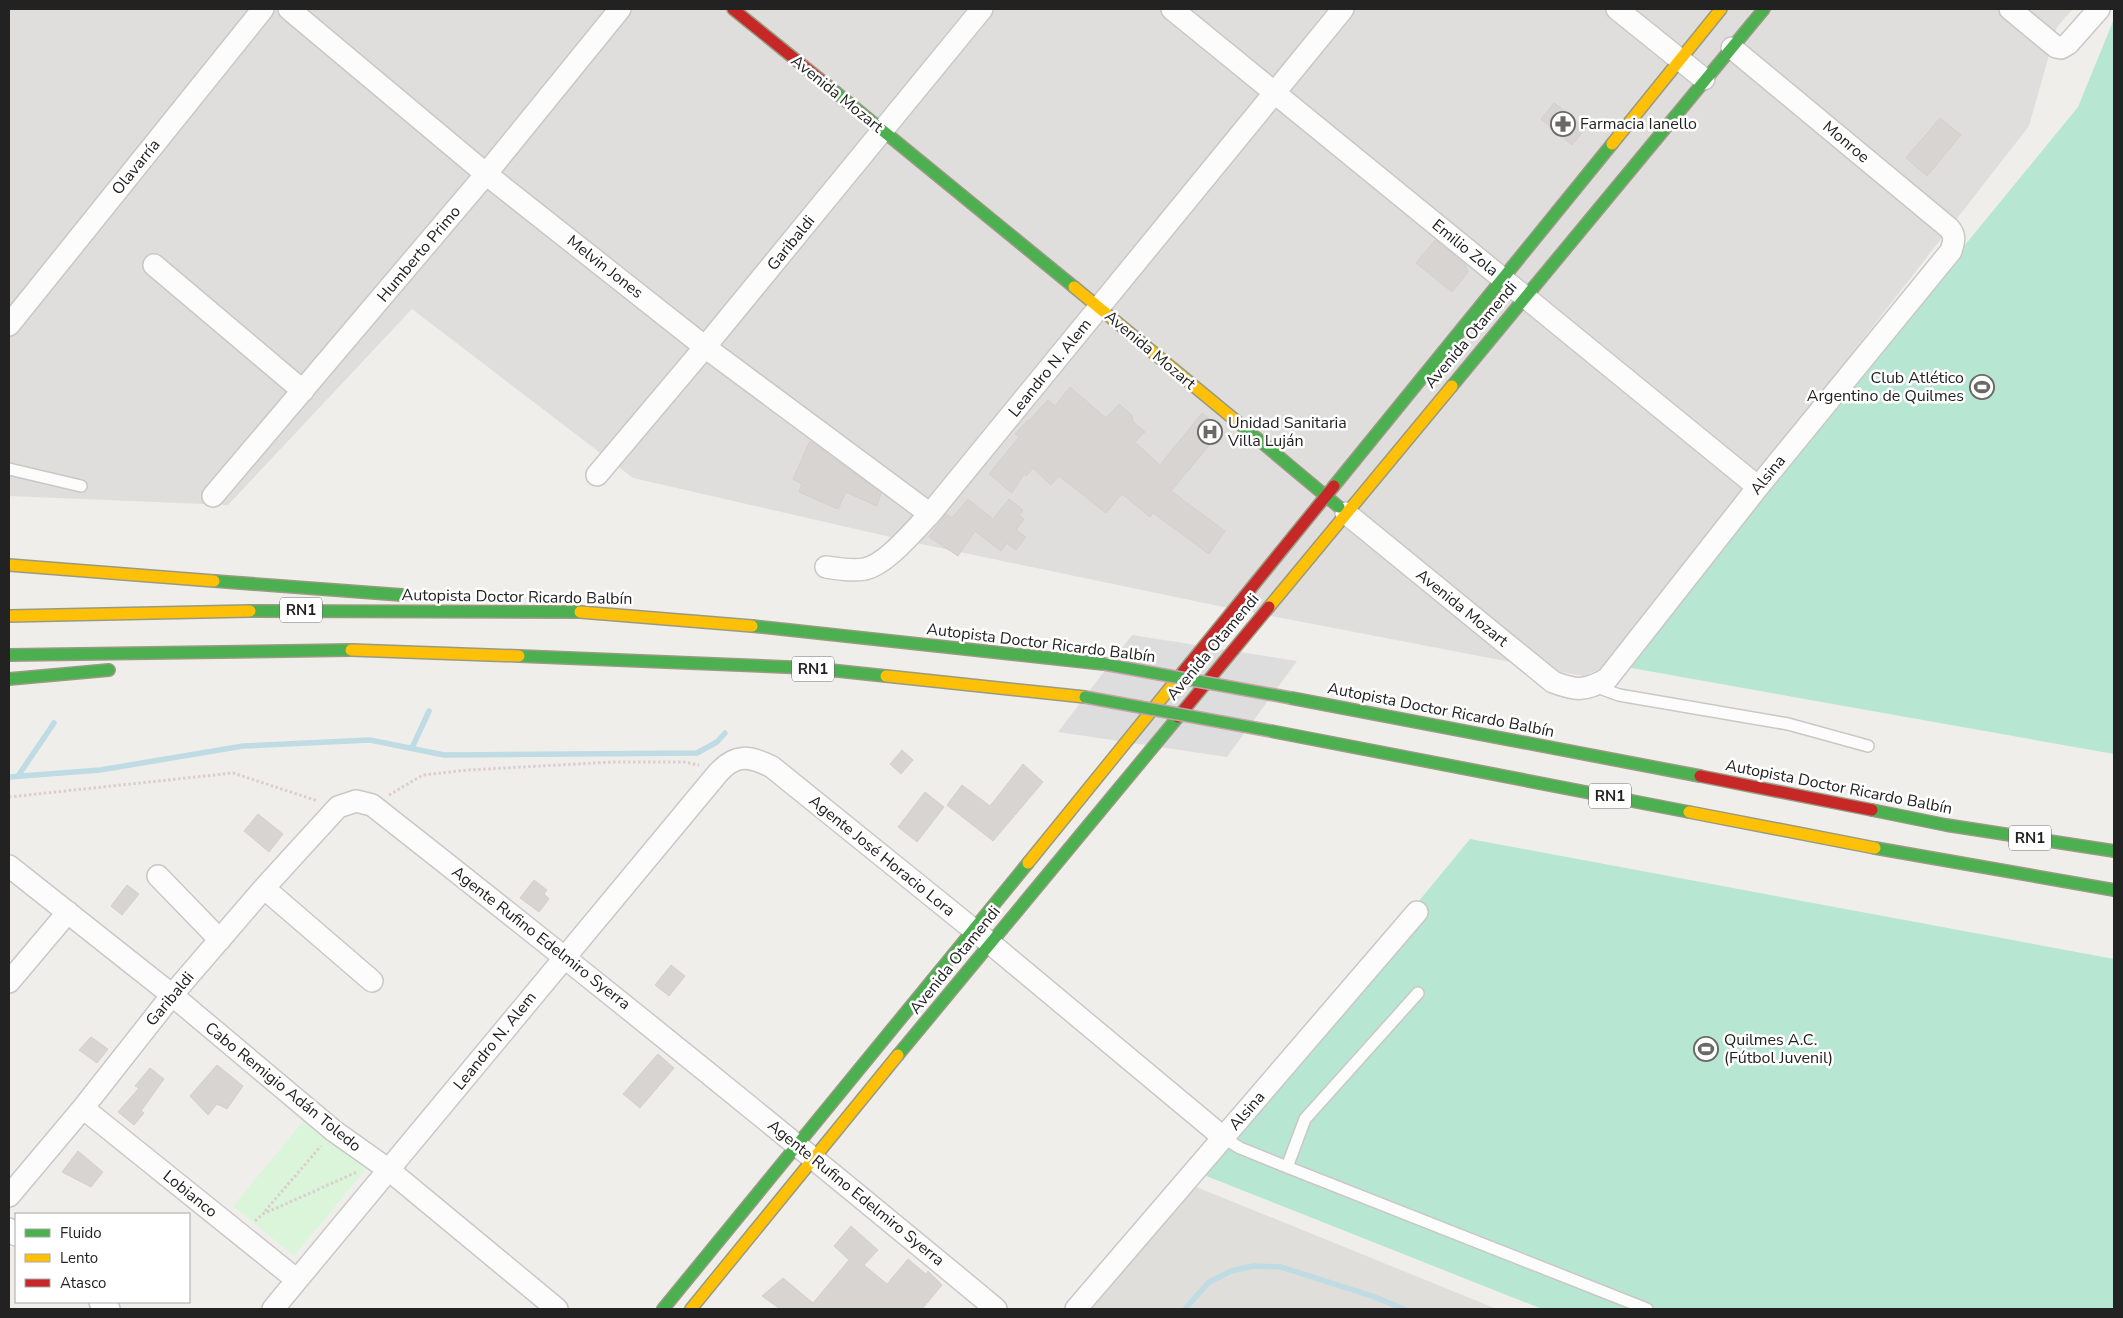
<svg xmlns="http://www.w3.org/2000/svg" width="2123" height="1318" viewBox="0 0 2123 1318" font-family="'Nunito Sans',sans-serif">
<rect width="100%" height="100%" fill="#f0eeeb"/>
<path fill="#dfdedc" d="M 9,9 L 2073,9 L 2057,27 L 2029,126 L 1765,465 L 1600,669 L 1583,676 L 1209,604 L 921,544 L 633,478 L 412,309 L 228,505 L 9,496 Z"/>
<path fill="#e0deda" d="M 1194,1186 L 1497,1309 L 1092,1309 Z"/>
<path fill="#daf5da" d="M 306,1118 L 367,1168 L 294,1256 L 233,1206 Z"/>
<path fill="#b7e6d2" d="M 2114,19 L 2114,754 L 1620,666 L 2078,107 Z
M 1470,839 L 2114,959 L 2114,1309 L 1542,1309 L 1196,1172 Z"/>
<path fill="#dedddd" d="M 1132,635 L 1297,661 L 1227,757 L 1058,732 Z"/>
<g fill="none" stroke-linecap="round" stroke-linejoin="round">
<path stroke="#bfdbe3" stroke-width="5.5" d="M 412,748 L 429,711
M 18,776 L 54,723
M 9,777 L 100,770 L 243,746 L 370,740 L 444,755 L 697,753 L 717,742 L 725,733
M 1185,1309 L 1209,1282 L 1231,1271 L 1253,1266 L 1281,1267 L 1372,1296 L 1404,1309"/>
</g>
<path fill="#d7d4d2" stroke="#d3d0cc" d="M 1554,103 L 1586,128 L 1572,145 L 1541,119 Z
M 1940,118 L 1961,135 L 1927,176 L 1906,158 Z
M 1435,240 L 1465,264 L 1468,272 L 1452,292 L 1416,263 Z
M 1070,387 L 1106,418 L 1119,404 L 1132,415 L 1133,422 L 1145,432 L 1135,442 L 1160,465 L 1202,413 L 1222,430 L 1171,491 L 1225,531 L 1209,554 L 1153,513 L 1150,517 L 1122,494 L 1106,513 L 1059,476 L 1051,485 L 1033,468 L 1026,476 L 1024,474 L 1012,493 L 989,474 L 1019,437 L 1015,434 L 1028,420 L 1029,421 L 1048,400 L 1055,406 Z
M 810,441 L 881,493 L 877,506 L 846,492 L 838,509 L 799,492 L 802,484 L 793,479 Z
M 968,499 L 993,519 L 1009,499 L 1023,510 L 1019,515 L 1024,519 L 1016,530 L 1026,537 L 1016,550 L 1007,543 L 1001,551 L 975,531 L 958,556 L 929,537 L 946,514 L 952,518 Z
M 902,750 L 913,760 L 901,774 L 890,764 Z
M 1023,764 L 1043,782 L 993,841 L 947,805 L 962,785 L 990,806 Z
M 925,792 L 944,807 L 917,842 L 898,827 Z
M 258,814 L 283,834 L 269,852 L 244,831 Z
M 534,880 L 547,890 L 544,894 L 549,899 L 539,912 L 520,898 Z
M 127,885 L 139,894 L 122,915 L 111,906 Z
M 671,965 L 685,976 L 669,996 L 655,985 Z
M 91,1037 L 108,1049 L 97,1063 L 79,1050 Z
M 658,1054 L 674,1068 L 640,1108 L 623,1094 Z
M 217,1065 L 243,1086 L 227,1109 L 217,1104 L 208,1115 L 190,1096 Z
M 150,1068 L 164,1079 L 141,1111 L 144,1113 L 134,1125 L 118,1112 L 139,1088 L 135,1086 Z
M 78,1151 L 103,1172 L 91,1187 L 62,1172 Z
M 851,1226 L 878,1250 L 864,1265 L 887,1284 L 908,1259 L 926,1274 L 928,1271 L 942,1285 L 922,1309 L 780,1309 L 762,1296 L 783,1278 L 813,1303 L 849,1260 L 834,1246 Z"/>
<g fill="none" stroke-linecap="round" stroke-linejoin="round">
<defs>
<path id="lane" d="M 9,469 L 81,486
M 1594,686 L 1619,695 L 1788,724 L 1868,746
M 1224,1138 L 1240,1148 L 1287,1167 L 1647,1309
M 1287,1167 L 1305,1119 L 1418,993"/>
<path id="street" d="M 289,9 L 486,174 L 705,347 L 930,514
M 1172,9 L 1758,487
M 1617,9 L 1704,79
M 2010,9 L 2056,47 L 2061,48 L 2068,44 L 2099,9
M 154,265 L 303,391
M 9,325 L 263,9
M 597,475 L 705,347 L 982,9
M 213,496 L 486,174 L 620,9
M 1346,513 L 1553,682 C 1577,691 1585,691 1607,679 L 1758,487 L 1951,251 C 1954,241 1956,236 1949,228 L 1732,48
M 826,567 C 839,569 852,571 865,569 C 887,564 914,530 930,514 L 1343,9
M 9,866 L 172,995 L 334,1131 L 389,1170 L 557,1309
M 158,876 L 220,940
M 264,888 L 372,981
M 9,982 L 68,912
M 83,1108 L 297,1280
M 9,1196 L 83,1108 L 172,995 L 264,888 L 338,807 L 356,801 L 372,805 C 582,970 790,1138 996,1309
M 9,1229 L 16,1235
M 100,1302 L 109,1309
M 273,1309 L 718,773 C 736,753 750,756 772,767 L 990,943 L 1224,1138
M 1076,1309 L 1417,912"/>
<path id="fast" d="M 822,81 L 1074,287
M 1452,386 L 1764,9
M 1235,420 L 1339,507
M 1334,486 L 1612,144
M 214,581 L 402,595
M 250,611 L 580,612
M 752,626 L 1104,664
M 9,655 L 351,650
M 519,656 L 810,668 L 886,676
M 9,679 L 109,670
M 1291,698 L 1700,776
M 1271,731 L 1689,812
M 1872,810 L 1946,825 L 2114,851
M 1875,848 L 2114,890
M 898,1055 L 1178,717
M 663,1309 L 1028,863"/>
<path id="slow" d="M 1612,144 L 1721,9
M 1074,287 L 1235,420
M 9,565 L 214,581
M 1269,607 L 1452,386
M 580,612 L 752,626
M 9,616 L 250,611
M 351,650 L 519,656
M 886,676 L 1085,697
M 1689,812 L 1875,848
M 1028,863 L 1183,672
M 691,1309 L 898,1055"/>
<path id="jam" d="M 733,9 L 822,81
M 1183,672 L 1334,486
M 1178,717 L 1269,607
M 1700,776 L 1872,810"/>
</defs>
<use href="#lane" stroke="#c9c8c7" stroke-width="14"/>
<use href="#street" stroke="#c9c8c7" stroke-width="24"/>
<use href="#fast" stroke="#999a82" stroke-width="14"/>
<use href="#slow" stroke="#999a82" stroke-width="14"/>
<use href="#jam" stroke="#999a82" stroke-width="14"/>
<path stroke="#dccecd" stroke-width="3" stroke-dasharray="2.5 2.5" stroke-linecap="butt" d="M 389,795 L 423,775 L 468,770 L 613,762 L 685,762 L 699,765
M 9,797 L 233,773 L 318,801
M 265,1211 L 321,1146
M 255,1221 L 263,1214 L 357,1172"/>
<use href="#lane" stroke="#fdfcfc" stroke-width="11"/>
<use href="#street" stroke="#fdfcfc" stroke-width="21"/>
<use href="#fast" stroke="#4caf50" stroke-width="11"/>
<use href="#slow" stroke="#ffc107" stroke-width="11"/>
<use href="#jam" stroke="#c62828" stroke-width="11"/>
<defs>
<path id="fast-bridge" d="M 1104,664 L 1291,698
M 1085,697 L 1271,731"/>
</defs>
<use href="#fast-bridge" stroke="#c5a2ac" stroke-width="14" stroke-linecap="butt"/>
<use href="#fast-bridge" stroke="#4caf50" stroke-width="11"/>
</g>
<defs>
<symbol id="pharmacy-ring" viewBox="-11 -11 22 22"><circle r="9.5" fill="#fff" stroke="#6a6968" stroke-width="1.5"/><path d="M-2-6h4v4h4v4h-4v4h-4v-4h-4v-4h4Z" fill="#6a6968"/></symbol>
<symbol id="stadium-ring" viewBox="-11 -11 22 22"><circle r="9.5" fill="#fff" stroke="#6a6968" stroke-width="1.5"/><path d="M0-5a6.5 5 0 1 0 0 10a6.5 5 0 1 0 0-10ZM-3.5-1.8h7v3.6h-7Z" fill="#6a6968"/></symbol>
<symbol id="hospital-ring" viewBox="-11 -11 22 22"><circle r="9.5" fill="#fff" stroke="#6a6968" stroke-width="1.5"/><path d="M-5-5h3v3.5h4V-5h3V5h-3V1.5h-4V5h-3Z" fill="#6a6968"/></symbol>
</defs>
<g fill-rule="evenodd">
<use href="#pharmacy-ring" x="1549" y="110" width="28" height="28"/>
<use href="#stadium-ring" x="1968" y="373" width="28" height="28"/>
<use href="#hospital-ring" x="1196" y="418" width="28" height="28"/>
<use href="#stadium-ring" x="1692" y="1035" width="28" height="28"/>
</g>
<g text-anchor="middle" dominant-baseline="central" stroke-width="5" stroke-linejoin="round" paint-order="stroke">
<g fill="#fff" stroke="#646464" stroke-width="1">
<rect x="280" y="597.5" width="42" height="25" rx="4"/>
<rect x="792" y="656.5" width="42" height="25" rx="4"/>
<rect x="1589" y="783.5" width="42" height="25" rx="4"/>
<rect x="2009" y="825.5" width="42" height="25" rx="4"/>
</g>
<g font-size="15" font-weight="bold" fill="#222">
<text x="301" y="610">RN1</text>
<text x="813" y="669">RN1</text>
<text x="1610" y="796">RN1</text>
<text x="2030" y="838">RN1</text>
</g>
<g font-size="16" fill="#222" stroke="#fff">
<text transform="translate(837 94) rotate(39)">Avenida Mozart</text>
<text transform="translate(1846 142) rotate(40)">Monroe</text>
<text transform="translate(136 167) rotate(-51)">Olavarría</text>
<text transform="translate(791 243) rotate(-51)">Garibaldi</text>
<text transform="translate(1465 248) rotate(39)">Emilio Zola</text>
<text transform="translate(419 254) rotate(-50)">Humberto Primo</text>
<text transform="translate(605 267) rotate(38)">Melvin Jones</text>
<text transform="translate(1471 335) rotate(-50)">Avenida Otamendi</text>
<text transform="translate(1150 350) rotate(40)">Avenida Mozart</text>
<text transform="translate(1050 368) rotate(-51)">Leandro N. Alem</text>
<text transform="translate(1768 475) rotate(-51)">Alsina</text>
<text transform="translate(517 597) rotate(1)">Autopista Doctor Ricardo Balbín</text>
<text transform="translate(1462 608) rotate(39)">Avenida Mozart</text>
<text transform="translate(1041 643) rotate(7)">Autopista Doctor Ricardo Balbín</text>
<text transform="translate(1213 647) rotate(-50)">Avenida Otamendi</text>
<text transform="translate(1441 710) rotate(11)">Autopista Doctor Ricardo Balbín</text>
<text transform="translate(1839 787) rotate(11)">Autopista Doctor Ricardo Balbín</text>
<text transform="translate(882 856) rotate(39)">Agente José Horacio Lora</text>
<text transform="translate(541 938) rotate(38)">Agente Rufino Edelmiro Syerra</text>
<text transform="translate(955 960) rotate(-51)">Avenida Otamendi</text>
<text transform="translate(170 999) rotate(-50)">Garibaldi</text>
<text transform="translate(495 1041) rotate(-51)">Leandro N. Alem</text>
<text transform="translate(283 1087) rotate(39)">Cabo Remigio Adán Toledo</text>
<text transform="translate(1247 1111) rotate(-49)">Alsina</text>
<text transform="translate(856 1193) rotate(39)">Agente Rufino Edelmiro Syerra</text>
<text transform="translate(190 1194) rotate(39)">Lobianco</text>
</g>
<g font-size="16" fill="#222" stroke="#fff" text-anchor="start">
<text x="1580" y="124">Farmacia Ianello</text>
<text x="1964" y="378" text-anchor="end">Club Atlético<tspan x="1964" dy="18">Argentino de Quilmes</tspan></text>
<text x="1228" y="423">Unidad Sanitaria<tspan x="1228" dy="18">Villa Luján</tspan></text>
<text x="1724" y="1040">Quilmes A.C.<tspan x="1724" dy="18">(Fútbol Juvenil)</tspan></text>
</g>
</g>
<rect width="2123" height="1318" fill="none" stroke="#222222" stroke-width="20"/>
<rect x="15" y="1213" width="175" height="90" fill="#ffffff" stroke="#a7a7a7"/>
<rect x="25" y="1229" width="25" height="8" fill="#4caf50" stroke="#a7a7a7"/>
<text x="60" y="1238" font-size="15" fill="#222222">Fluido</text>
<rect x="25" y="1254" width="25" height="8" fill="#ffc107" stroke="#a7a7a7"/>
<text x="60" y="1263" font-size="15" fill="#222222">Lento</text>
<rect x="25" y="1279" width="25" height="8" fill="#c62828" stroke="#a7a7a7"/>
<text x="60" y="1288" font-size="15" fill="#222222">Atasco</text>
</svg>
